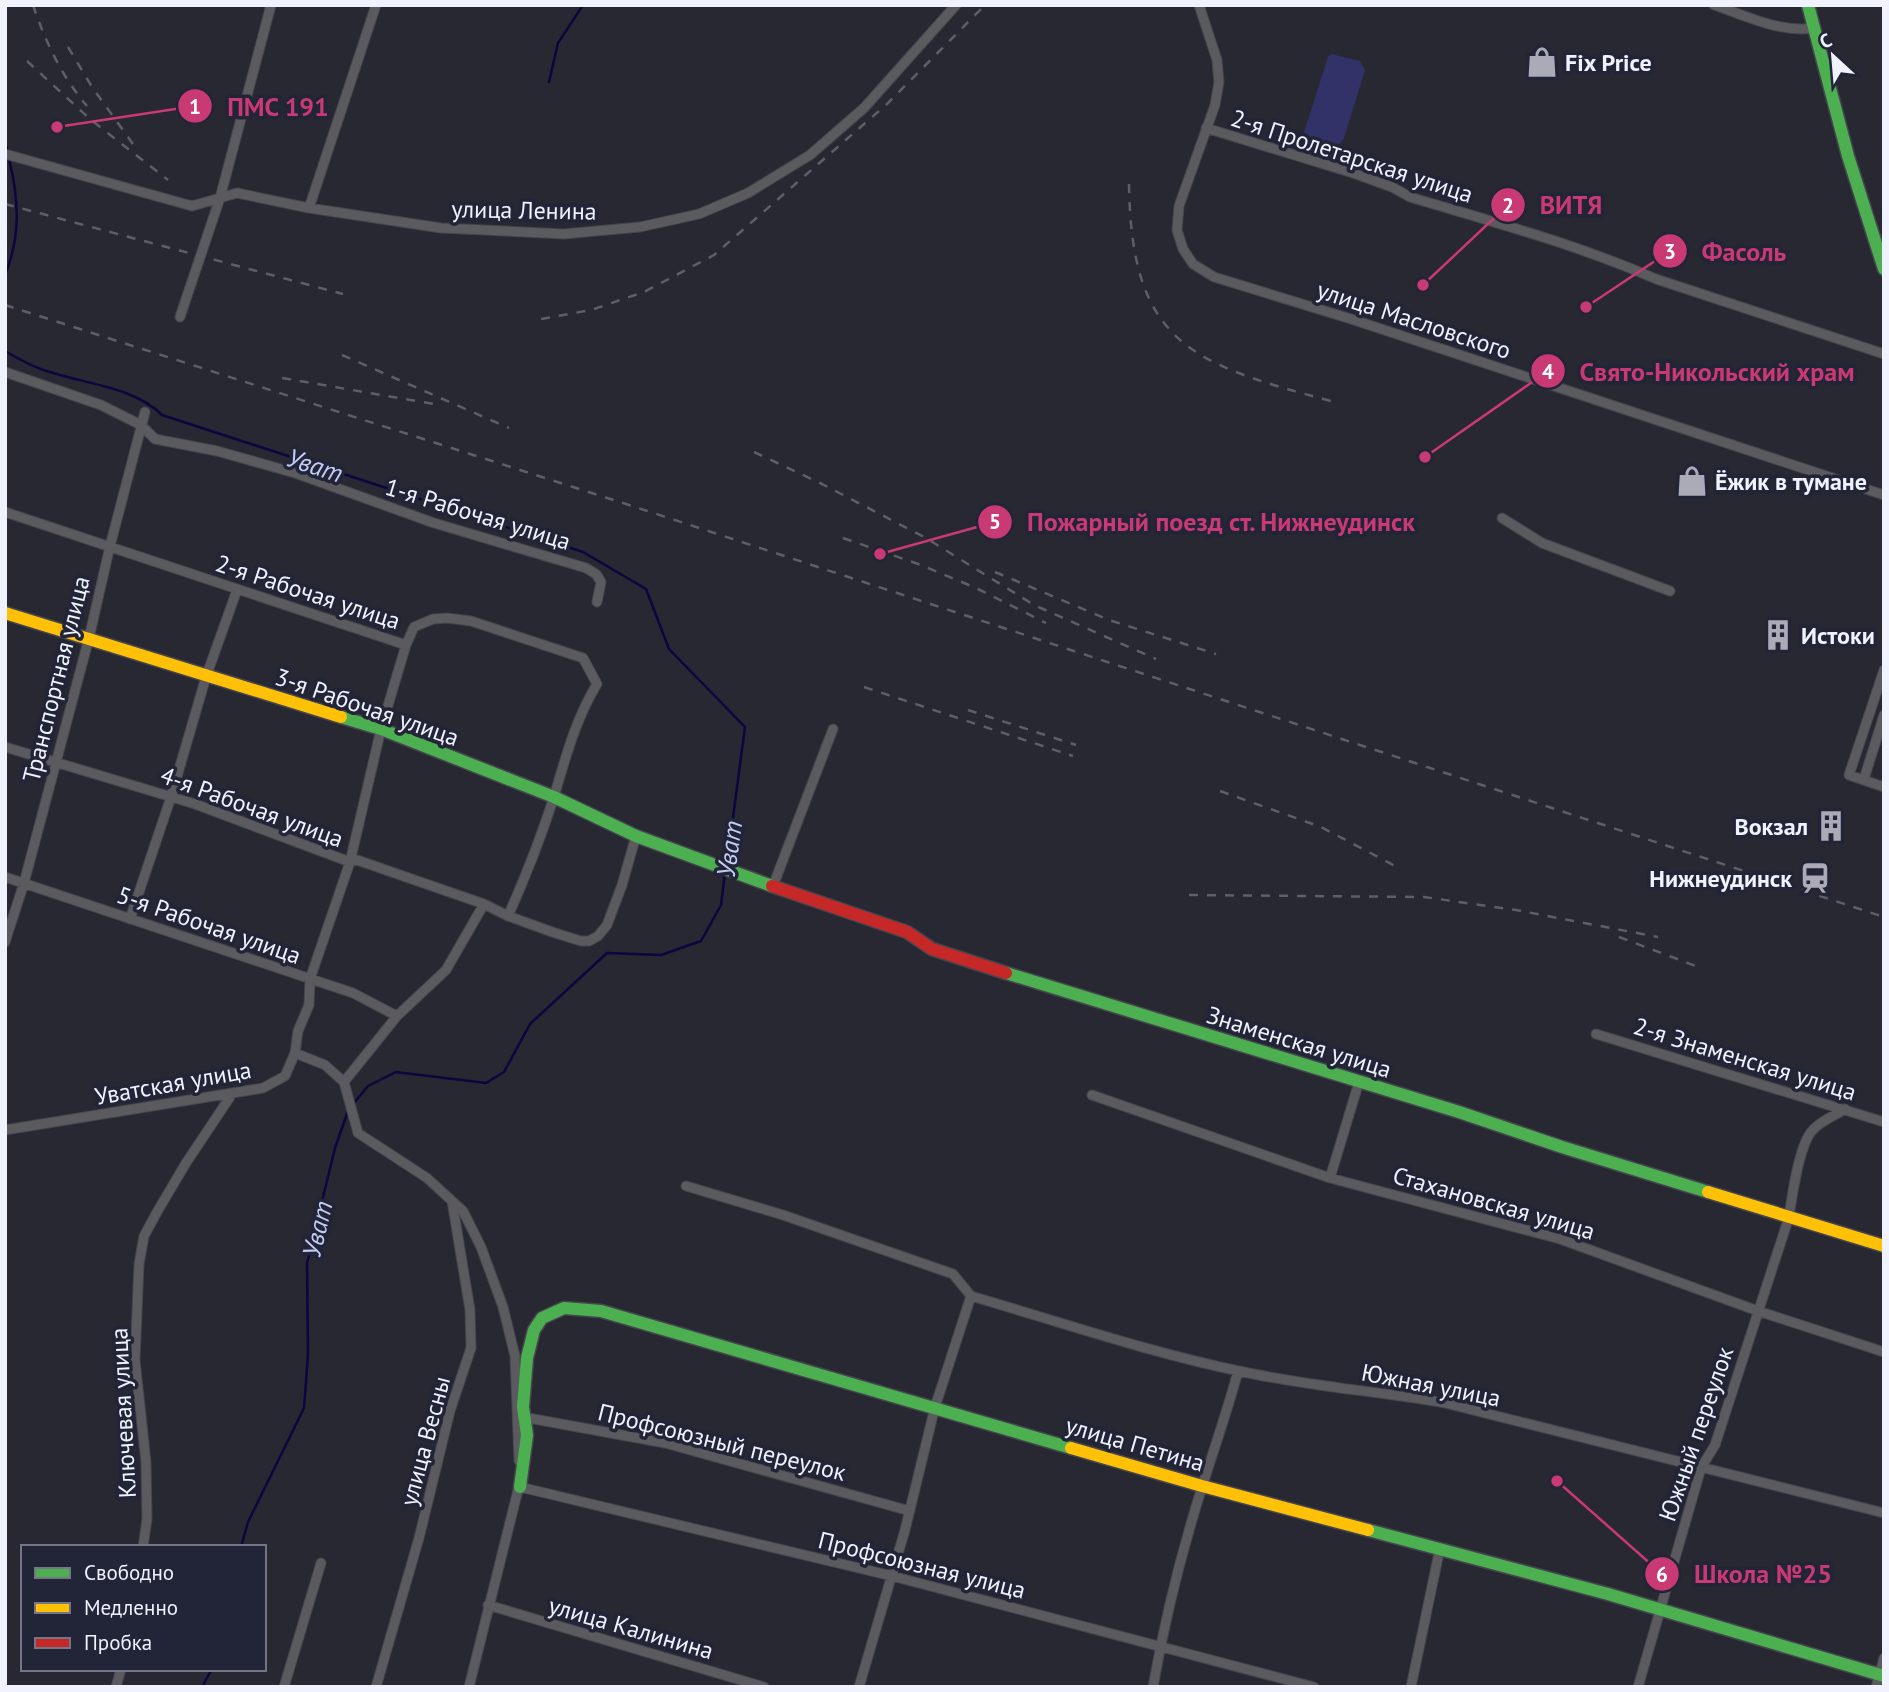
<svg xmlns="http://www.w3.org/2000/svg" width="1889" height="1692" viewBox="0 0 1889 1692" font-family="'PT Sans',sans-serif">
<rect width="100%" height="100%" fill="#272832"/>
<path fill="#303268" d="M 1331,54 L 1360,61 L 1365,70 L 1344,138 L 1341,143 L 1335,146 L 1307,136 L 1304,132 L 1328,57 Z"/>
<g fill="none" stroke-linecap="round" stroke-linejoin="round">
<path stroke="#0e043e" stroke-width="2.5" d="M 549,82 L 558,43 L 583,5
M 5,143 L 8,152
M 5,275 C 21,236 19,199 9,159
M 5,351 C 19,359 34,368 50,372 C 86,384 134,387 162,415 L 583,552 L 646,589 L 669,649 L 745,727 L 727,863
M 354,1103 L 368,1086 L 396,1072 L 486,1083 L 504,1072 L 530,1024 L 607,953 L 661,955 L 701,941 L 721,905 L 725,873
M 241,1547 L 248,1522 L 304,1408 L 308,1355 L 307,1263 L 335,1148 L 349,1108
M 202,1687 L 212,1669"/>
<defs>
<path id="street" d="M 1199,5 L 1217,60 L 1219,82 L 1215,105 L 1179,206 L 1177,230 L 1183,249 L 1193,264 L 1214,277 L 1351,319 L 1884,495
M 1714,5 C 1747,16 1779,33 1814,28
M 1206,128 L 1353,173 L 1392,187 L 1410,197 C 1493,222 1576,244 1656,279 L 1884,354
M 5,154 L 192,206 L 237,193 L 309,208 L 441,228 L 564,234 L 640,227 L 699,214 L 748,193 L 810,155 L 864,108 L 956,5
M 309,208 L 376,5
M 180,317 L 220,198 L 271,5
M 5,372 L 101,405 L 141,425 L 155,439 L 217,451 L 295,473 L 434,523 L 586,568 L 596,574 L 601,582 L 597,602
M 5,512 L 406,645 L 414,627 L 433,619 L 447,618 L 471,621 L 583,658 L 597,684 C 575,720 565,760 553,800 C 540,840 525,878 508,916
M 1502,518 L 1542,543 L 1670,591
M 1884,670 L 1849,775 L 1884,787
M 5,747 L 195,804 L 350,862 L 357,860 L 484,904 L 508,916 L 552,932 L 581,941 L 589,941 L 598,936 L 607,925 L 622,885 L 636,836
M 1864,779 L 1884,715
M 5,877 L 353,993 L 397,1016
M 773,886 L 833,729
M 130,919 L 171,797 L 206,677 L 237,590
M 5,942 L 24,883 L 89,638 L 110,546 L 145,412
M 1596,1034 L 1884,1122
M 295,1053 L 325,1065 L 344,1082 L 358,1133 L 427,1178 L 463,1211 L 481,1247 L 503,1307 L 515,1356 L 519,1461
M 344,1082 L 397,1016 L 446,970 L 484,904
M 1092,1095 L 1330,1178 L 1560,1239 L 1758,1311 L 1884,1352
M 5,1130 L 263,1088 L 285,1076 L 295,1053 L 298,1031 L 309,1005 L 310,979 L 350,862 L 381,729 L 406,645
M 1330,1178 L 1359,1082
M 686,1186 L 783,1215 L 953,1274 L 971,1296
M 971,1296 C 1060,1322 1148,1352 1239,1371 C 1307,1386 1376,1391 1445,1403 L 1884,1513
M 523,1417 L 665,1443 L 910,1511
M 520,1487 L 892,1576 L 1314,1687
M 143,1547 L 147,1519 L 146,1462 L 135,1360 L 139,1264 L 144,1236 L 157,1212 L 186,1163 L 232,1094
M 488,1605 L 764,1687
M 116,1687 L 121,1669
M 284,1687 L 321,1563
M 376,1687 L 419,1538 L 450,1411 L 471,1348 L 470,1310 L 452,1201
M 469,1687 L 520,1482
M 859,1687 L 905,1530 L 935,1407 L 971,1296
M 1153,1687 C 1165,1618 1182,1550 1203,1484 C 1215,1446 1228,1409 1238,1371
M 1411,1687 L 1440,1548
M 1638,1687 L 1701,1468 L 1715,1445 L 1789,1217 C 1792,1196 1798,1153 1809,1135 C 1816,1123 1834,1116 1845,1109
M 1876,1687 L 1884,1658"/>
<path id="fast" d="M 1808,5 L 1848,156 L 1884,269
M 341,717 L 381,729 L 554,797 L 636,836 L 772,886
M 1006,973 L 1459,1112 L 1562,1147 L 1708,1192
M 520,1487 L 527,1435 L 523,1407 L 527,1358 L 534,1330 L 542,1318 L 564,1308 L 601,1311 L 1071,1448
M 1368,1530 L 1608,1594 L 1884,1676"/>
<path id="slow" d="M 5,613 L 341,717
M 1708,1192 L 1884,1246
M 1071,1448 L 1202,1486 L 1368,1530"/>
<path id="jam" d="M 772,886 L 907,932 L 932,949 L 1006,973"/>
</defs>
<use href="#street" stroke="#44454e" stroke-width="11"/>
<use href="#fast" stroke="#44454e" stroke-width="15"/>
<use href="#slow" stroke="#44454e" stroke-width="15"/>
<use href="#jam" stroke="#44454e" stroke-width="15"/>
<use href="#street" stroke="#5a5a5f" stroke-width="9"/>
<use href="#fast" stroke="#4caf50" stroke-width="12"/>
<use href="#slow" stroke="#ffc107" stroke-width="12"/>
<use href="#jam" stroke="#c62828" stroke-width="12"/>
<path stroke="#5e5f66" stroke-width="2.5" stroke-dasharray="9 9" stroke-linecap="butt" d="M 33,5 C 45,41 62,77 87,106
M 68,47 L 92,87 L 133,144
M 27,61 L 91,120 L 168,180
M 1129,184 C 1131,344 1192,364 1331,401
M 5,204 L 343,294
M 5,305 L 623,503 L 1884,917
M 541,319 L 591,310 L 644,292 L 714,255 L 887,104 L 985,5
M 342,355 L 509,428
M 282,378 L 434,404
M 754,452 L 822,484 L 926,538 L 1034,605 L 1156,659
M 843,538 L 921,565 L 976,588 L 1046,623
M 995,572 L 1109,620 L 1216,654
M 864,687 L 1073,756
M 968,710 L 1076,745
M 1220,791 L 1321,827 L 1399,868
M 1189,895 L 1424,897 L 1516,910 L 1658,937
M 1619,937 L 1701,968"/>
</g>
<defs>
<symbol id="shop-bare" viewBox="-9 -9 18 18"><path d="M-5-2.5h2.3a2.7 3.5 0 0 1 5.4 0H5L5.5 6h-11ZM-1.5-2.5h3a1.5 2.3 0 0 0-3 0Z" fill="#aaabb6" stroke="#222437" stroke-width="2.5" paint-order="stroke"/></symbol>
<symbol id="building-bare" viewBox="-9 -9 18 18"><path d="M-4-6H4V6H1V3H-1V6H-4ZM-2.5-4.3h1.7v1.8h-1.7ZM.8-4.3h1.7v1.8H.8ZM-2.5-1h1.7V.8h-1.7ZM.8-1h1.7V.8H.8Z" fill="#aaabb6" stroke="#222437" stroke-width="2.5" paint-order="stroke"/></symbol>
<symbol id="station-bare" viewBox="-9 -9 18 18"><path d="M-3-6H3Q5-6 5-4V2Q5 4 3 4L4.5 6H3L1.5 4h-3L-3 6H-4.5L-3 4Q-5 4-5 2V-4Q-5-6-3-6ZM-3.5-4v3h7v-3ZM-3.5 1v1.5H-2V1ZM2 1v1.5H3.5V1Z" fill="#aaabb6" stroke="#222437" stroke-width="2.5" paint-order="stroke"/></symbol>
</defs>
<g fill-rule="evenodd">
<use href="#shop-bare" x="1520" y="40" width="44" height="44"/>
<use href="#shop-bare" x="1670" y="459" width="44" height="44"/>
<use href="#building-bare" x="1756" y="613" width="44" height="44"/>
<use href="#building-bare" x="1809" y="804" width="44" height="44"/>
<use href="#station-bare" x="1793" y="856" width="44" height="44"/>
</g>
<g text-anchor="middle" dominant-baseline="central" stroke-width="7" stroke-linejoin="round" paint-order="stroke">
<g font-size="24" font-weight="bold" fill="#f0f2fd" stroke="#222437" text-anchor="start">
<text x="1565" y="62">Fix Price</text>
<text x="1715" y="481">Ёжик в тумане</text>
<text x="1801" y="635">Истоки</text>
<text x="1808" y="826" text-anchor="end">Вокзал</text>
<text x="1792" y="878" text-anchor="end">Нижнеудинск</text>
</g>
<g font-size="24" fill="#f0f2fd" stroke="#222437">
<text transform="translate(1352 156) rotate(18)">2-я Пролетарская улица</text>
<text transform="translate(524 210) rotate(1)">улица Ленина</text>
<text transform="translate(1414 320) rotate(18)">улица Масловского</text>
<text transform="translate(478 514) rotate(17)">1-я Рабочая улица</text>
<text transform="translate(308 592) rotate(18)">2-я Рабочая улица</text>
<text transform="translate(56 679) rotate(-76)">Транспортная улица</text>
<text transform="translate(367 707) rotate(19)">3-я Рабочая улица</text>
<text transform="translate(252 807) rotate(20)">4-я Рабочая улица</text>
<text transform="translate(209 925) rotate(19)">5-я Рабочая улица</text>
<text transform="translate(1299 1042) rotate(17)">Знаменская улица</text>
<text transform="translate(1745 1059) rotate(17)">2-я Знаменская улица</text>
<text transform="translate(173 1083) rotate(-10)">Уватская улица</text>
<text transform="translate(1494 1203) rotate(16)">Стахановская улица</text>
<text transform="translate(1431 1385) rotate(11)">Южная улица</text>
<text transform="translate(123 1413) rotate(-93)">Ключевая улица</text>
<text transform="translate(1696 1434) rotate(-71)">Южный переулок</text>
<text transform="translate(425 1441) rotate(-75)">улица Весны</text>
<text transform="translate(722 1442) rotate(14)">Профсоюзный переулок</text>
<text transform="translate(1135 1444) rotate(16)">улица Петина</text>
<text transform="translate(922 1565) rotate(14)">Профсоюзная улица</text>
<text transform="translate(631 1628) rotate(16)">улица Калинина</text>
</g>
<g font-size="26" font-style="italic" fill="#c5ccf4" stroke="#222437">
<text transform="translate(315 465) rotate(18)">Уват</text>
<text transform="translate(729 849) rotate(-82)">Уват</text>
<text transform="translate(317 1229) rotate(-77)">Уват</text>
</g>
</g>
<path fill="none" stroke="#c93973" stroke-width="2.5" d="M57 127L195 106M1423 285L1508 205M1586 307L1670 251M1425 457L1548 371M880 554L995 522M1557 1481L1662 1574"/>
<g fill="#c93973" stroke="#222437" stroke-width="2.5">
<circle cx="57" cy="127" r="7"/>
<circle cx="1423" cy="285" r="7"/>
<circle cx="1586" cy="307" r="7"/>
<circle cx="1425" cy="457" r="7"/>
<circle cx="880" cy="554" r="7"/>
<circle cx="1557" cy="1481" r="7"/>
<circle cx="195" cy="106" r="18"/>
<circle cx="1508" cy="205" r="18"/>
<circle cx="1670" cy="251" r="18"/>
<circle cx="1548" cy="371" r="18"/>
<circle cx="995" cy="522" r="18"/>
<circle cx="1662" cy="1574" r="18"/>
</g>
<g font-size="21" text-anchor="middle" font-weight="bold" fill="#fff">
<text x="195" y="114">1</text>
<text x="1508" y="213">2</text>
<text x="1670" y="259">3</text>
<text x="1548" y="379">4</text>
<text x="995" y="529">5</text>
<text x="1662" y="1582">6</text>
</g>
<g font-size="26" text-anchor="middle" font-weight="bold" fill="#c93973" stroke="#222437" stroke-width="7" stroke-linejoin="round" paint-order="stroke">
<text x="278" y="116">ПМС 191</text>
<text x="1571" y="214">ВИТЯ</text>
<text x="1744" y="261">Фасоль</text>
<text x="1717" y="381">Свято-Никольский храм</text>
<text x="1221" y="531">Пожарный поезд ст. Нижнеудинск</text>
<text x="1763" y="1583">Школа №25</text>
</g>
<rect width="1889" height="1692" fill="none" stroke="#f0f2fd" stroke-width="14"/>
<rect x="21" y="1545" width="245" height="126" fill="#222437" stroke="#747686" stroke-width="2"/>
<rect x="35" y="1568" width="35" height="10" fill="#4caf50" stroke="#747686" stroke-width="2"/>
<text x="84" y="1580" font-size="21" fill="#f0f2fd">Свободно</text>
<rect x="35" y="1603" width="35" height="10" fill="#ffc107" stroke="#747686" stroke-width="2"/>
<text x="84" y="1615" font-size="21" fill="#f0f2fd">Медленно</text>
<rect x="35" y="1638" width="35" height="10" fill="#c62828" stroke="#747686" stroke-width="2"/>
<text x="84" y="1650" font-size="21" fill="#f0f2fd">Пробка</text>
<g transform="translate(1833 56) rotate(334)" stroke="#222437" stroke-width="5" paint-order="stroke">
<path d="M0-5L12 26L0 18L-12 26Z" fill="#f0f2fd"/>
<text y="-10" font-size="19" font-weight="bold" text-anchor="middle" fill="#f0f2fd">С</text>
</g>
</svg>
